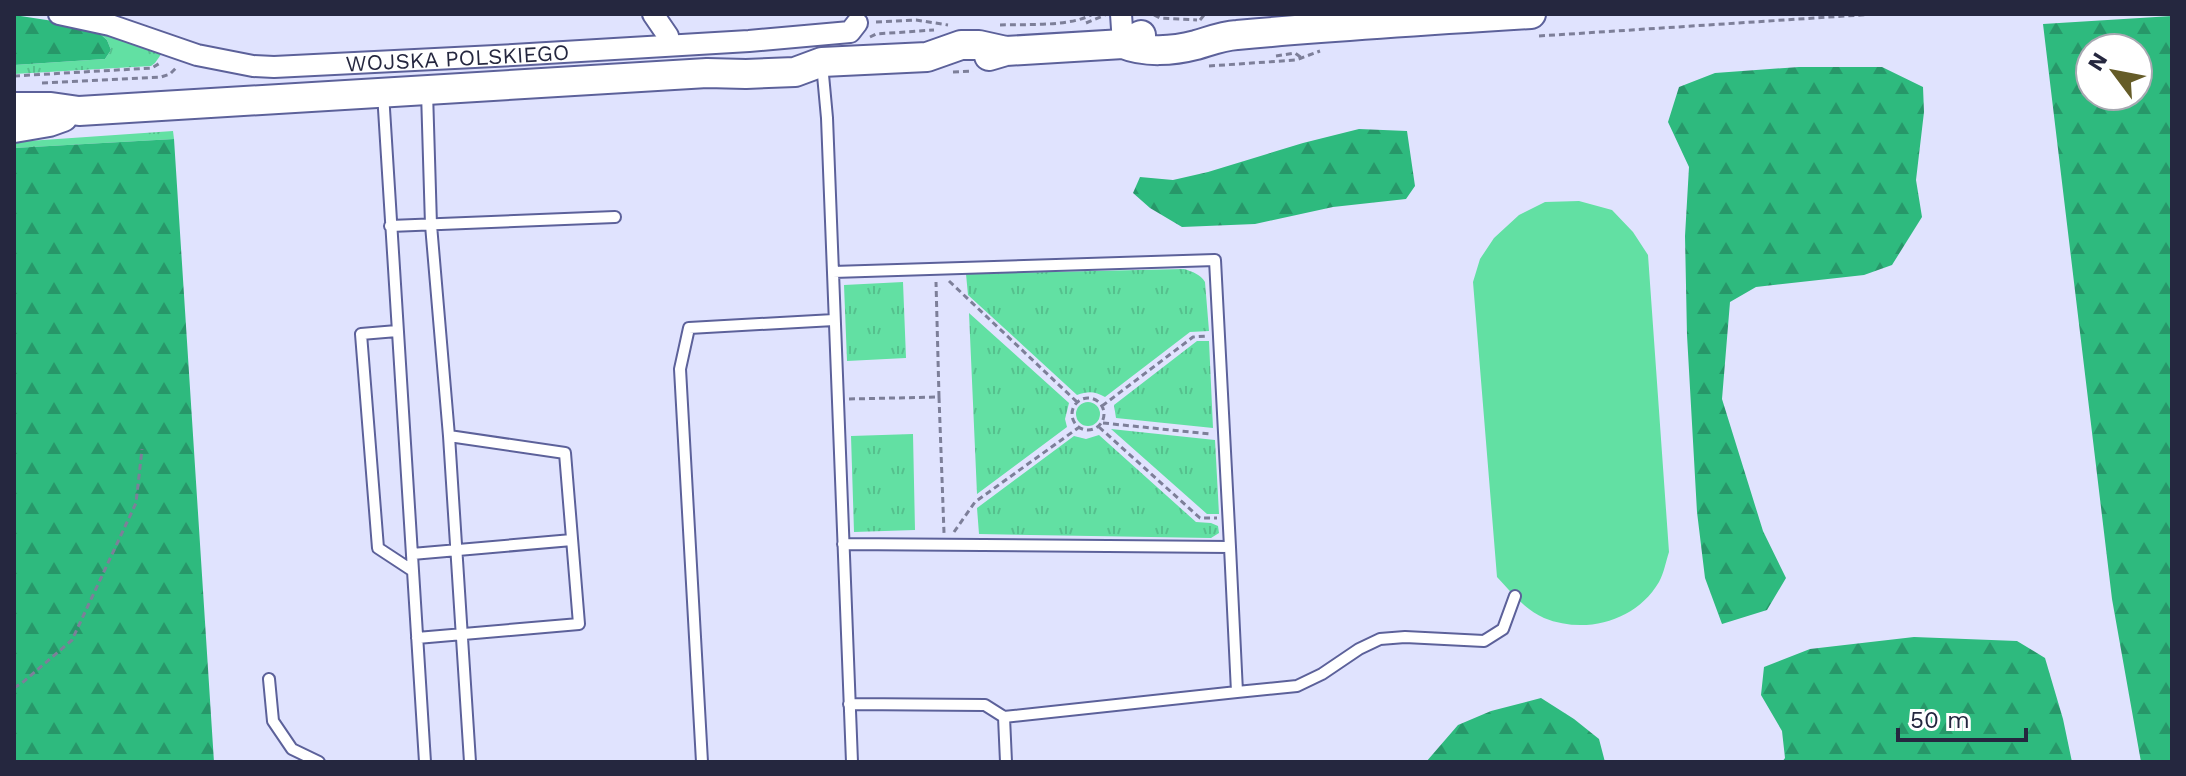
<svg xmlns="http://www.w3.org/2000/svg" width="2186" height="776" viewBox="0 0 2186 776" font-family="'Work Sans',sans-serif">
<defs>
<pattern id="grass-tufts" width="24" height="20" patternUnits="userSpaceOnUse" patternTransform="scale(2)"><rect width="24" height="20" fill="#62e0a3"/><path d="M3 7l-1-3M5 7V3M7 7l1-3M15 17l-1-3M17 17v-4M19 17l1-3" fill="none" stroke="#55c08d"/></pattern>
<pattern id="forest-firs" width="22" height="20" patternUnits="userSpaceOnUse" patternTransform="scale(2)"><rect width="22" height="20" fill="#2eba7e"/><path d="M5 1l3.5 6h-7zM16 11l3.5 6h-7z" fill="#279769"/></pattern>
</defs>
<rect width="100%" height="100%" fill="#e0e3fe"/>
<path fill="url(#grass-tufts)" d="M 92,27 L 162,53 L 155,63 L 151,66 L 14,74 L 14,65 L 105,59 L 111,50 L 107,40 Z
M 173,131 L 174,139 L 14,148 L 14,142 Z
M 1184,269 C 1193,272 1200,274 1205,282 L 1209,331 L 1190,332 L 1105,397 C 1095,391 1088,391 1077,395 L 968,295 L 966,274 Z
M 903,282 L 906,358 L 847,361 L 844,285 Z
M 969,313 L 1069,403 L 1065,419 L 1067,427 L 977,494 Z
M 1197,341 L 1209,341 L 1213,428 L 1116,418 L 1114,405 Z
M1076 414a12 12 0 1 1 24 0a12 12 0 1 1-24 0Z
M 1111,429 L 1215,440 L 1219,514 L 1207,514 Z
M 913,434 L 915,530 L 854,532 L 851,436 Z
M 1099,435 L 1196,522 L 1211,523 L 1218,526 L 1219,533 L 1211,538 L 979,534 L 977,508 L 1074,436 L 1086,439 Z"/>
<path fill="url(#forest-firs)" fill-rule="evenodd" d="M 14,15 L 92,27 L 107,40 L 111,50 L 105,59 L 14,65 Z
M 2172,16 L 2172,762 L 2141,762 L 2112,599 L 2043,24 ZM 2138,48 L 2138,96 L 2090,96 L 2090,48 Z
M 1799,67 L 1882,67 L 1923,87 L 1924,112 L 1916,180 L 1922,217 L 1892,265 L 1864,275 L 1756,287 L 1730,302 L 1722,399 L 1763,531 L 1786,578 L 1767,610 L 1722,624 L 1705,578 L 1697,512 L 1687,335 L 1685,236 L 1689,167 L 1668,122 L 1679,87 L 1715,73 Z
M 1359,129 L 1407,131 L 1415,186 L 1406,199 L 1333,207 L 1255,224 L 1182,227 L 1150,208 L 1133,193 L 1140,177 L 1173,180 L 1208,172 L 1303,143 Z
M 174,139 L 214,762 L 14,762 L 14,148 Z
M 1914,637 L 2017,641 L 2045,658 L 2063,719 L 2072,762 L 1782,762 L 1785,758 L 1782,731 L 1761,695 L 1764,667 L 1810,649 Z
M 1541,698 L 1574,719 L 1599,739 L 1605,762 L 1426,762 L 1458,725 L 1491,711 Z"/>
<path fill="#62e0a3" d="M 1579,201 L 1612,210 L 1633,232 L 1648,255 L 1669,552 C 1666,561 1664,573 1659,582 C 1636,621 1586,635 1544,618 C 1525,610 1511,592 1497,577 L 1473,282 L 1480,259 L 1494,238 L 1519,215 L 1545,202 Z"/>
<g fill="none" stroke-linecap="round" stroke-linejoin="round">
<defs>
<path id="service" d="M 822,64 L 827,118 L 852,762
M 427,92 L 431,225 L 449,436 L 470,762
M 383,93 L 425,762
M 390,226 L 615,217
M 833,272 L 1215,260 L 1230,547
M 397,331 L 361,334 L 378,548 L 413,571
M 843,544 L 1230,547 L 1237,692 L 1004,717 L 985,705 L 849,704
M 412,554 L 572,540
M 417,638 L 579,624 L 565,453 L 449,436
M 269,679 L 273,721 L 292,749 L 319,762
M 1237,692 L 1297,686 L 1322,674 L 1359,649 L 1380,639 L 1405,637 L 1484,641 L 1503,629 L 1515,596
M 1004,717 L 1006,762
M 702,762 L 680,369 L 689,328 L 834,320"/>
<g id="minor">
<path id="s1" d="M 59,14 L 110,25 L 197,55 L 253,66 L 274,67 L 513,55 L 749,41 L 850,32 L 857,23"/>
<path d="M 653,14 L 668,36 L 670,45"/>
<path d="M 1121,14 L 1123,44"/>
</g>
<path id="secondary" d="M 1123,44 C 1145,53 1173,51 1196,45 C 1210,41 1222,36 1237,35 C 1335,26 1433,20 1531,14
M 989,56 L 1006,51 L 1123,44 L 1141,35
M 14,107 L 51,107 L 79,111 L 707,73 L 746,74 L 795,72 L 822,62 L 927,57 L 961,45 L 979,45 L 1006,51
M 14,128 L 49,122 L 63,117"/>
</defs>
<use href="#service" stroke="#5c619a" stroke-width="14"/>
<use href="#minor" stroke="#5c619a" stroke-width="24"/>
<use href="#secondary" stroke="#5c619a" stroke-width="32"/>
<path stroke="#7d7f99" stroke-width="3" stroke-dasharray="6 4" stroke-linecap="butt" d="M 1154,15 L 1160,18 L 1197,20
M 1200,20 L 1205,14
M 876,22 L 916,20 L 948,25
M 1086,23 L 1105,15
M 1000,25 C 1027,24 1070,27 1093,14
M 1539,36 L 1876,14
M 870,37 L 876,34 L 934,30
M 1276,56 L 1295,53 L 1302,58
M 1209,66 L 1296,60 L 1320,51
M 953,72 L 973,71
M 14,76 L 152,68 L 160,63
M 42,83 L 161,77 L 170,74 L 178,66
M 949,281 L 1077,402
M 939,397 L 944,533
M1072 414a16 16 0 1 1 32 0a16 16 0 1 1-32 0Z
M 849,399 L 939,397 L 936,282
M 1102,406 L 1193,337 L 1207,336
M 1103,423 L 1210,434
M 1099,427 L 1200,518 L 1217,518
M 954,532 L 975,502 L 1078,428
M 14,688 L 22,683 L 72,640 L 136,503 L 142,449"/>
<use href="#service" stroke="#fff" stroke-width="10"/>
<use href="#minor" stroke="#fff" stroke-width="20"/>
<use href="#secondary" stroke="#fff" stroke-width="28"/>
</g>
<g text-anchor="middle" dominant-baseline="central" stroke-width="6" stroke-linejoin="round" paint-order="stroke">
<g font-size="22" fill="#25273f" stroke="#fff">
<text stroke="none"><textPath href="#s1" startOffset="406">WOJSKA POLSKIEGO</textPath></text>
</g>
</g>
<rect width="2186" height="776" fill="none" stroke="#25273f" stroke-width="32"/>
<g transform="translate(2114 72) rotate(302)"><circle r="38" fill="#ffffff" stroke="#a8a9b2" stroke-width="2"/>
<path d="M0-6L14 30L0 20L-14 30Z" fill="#655c28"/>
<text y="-12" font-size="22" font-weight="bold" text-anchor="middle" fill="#25273f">N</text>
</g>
<path d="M1898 728v12h128v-12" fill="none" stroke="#25273f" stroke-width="4"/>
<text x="1910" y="728" font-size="24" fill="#25273f" stroke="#ffffff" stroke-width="6" paint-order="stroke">50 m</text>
</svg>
